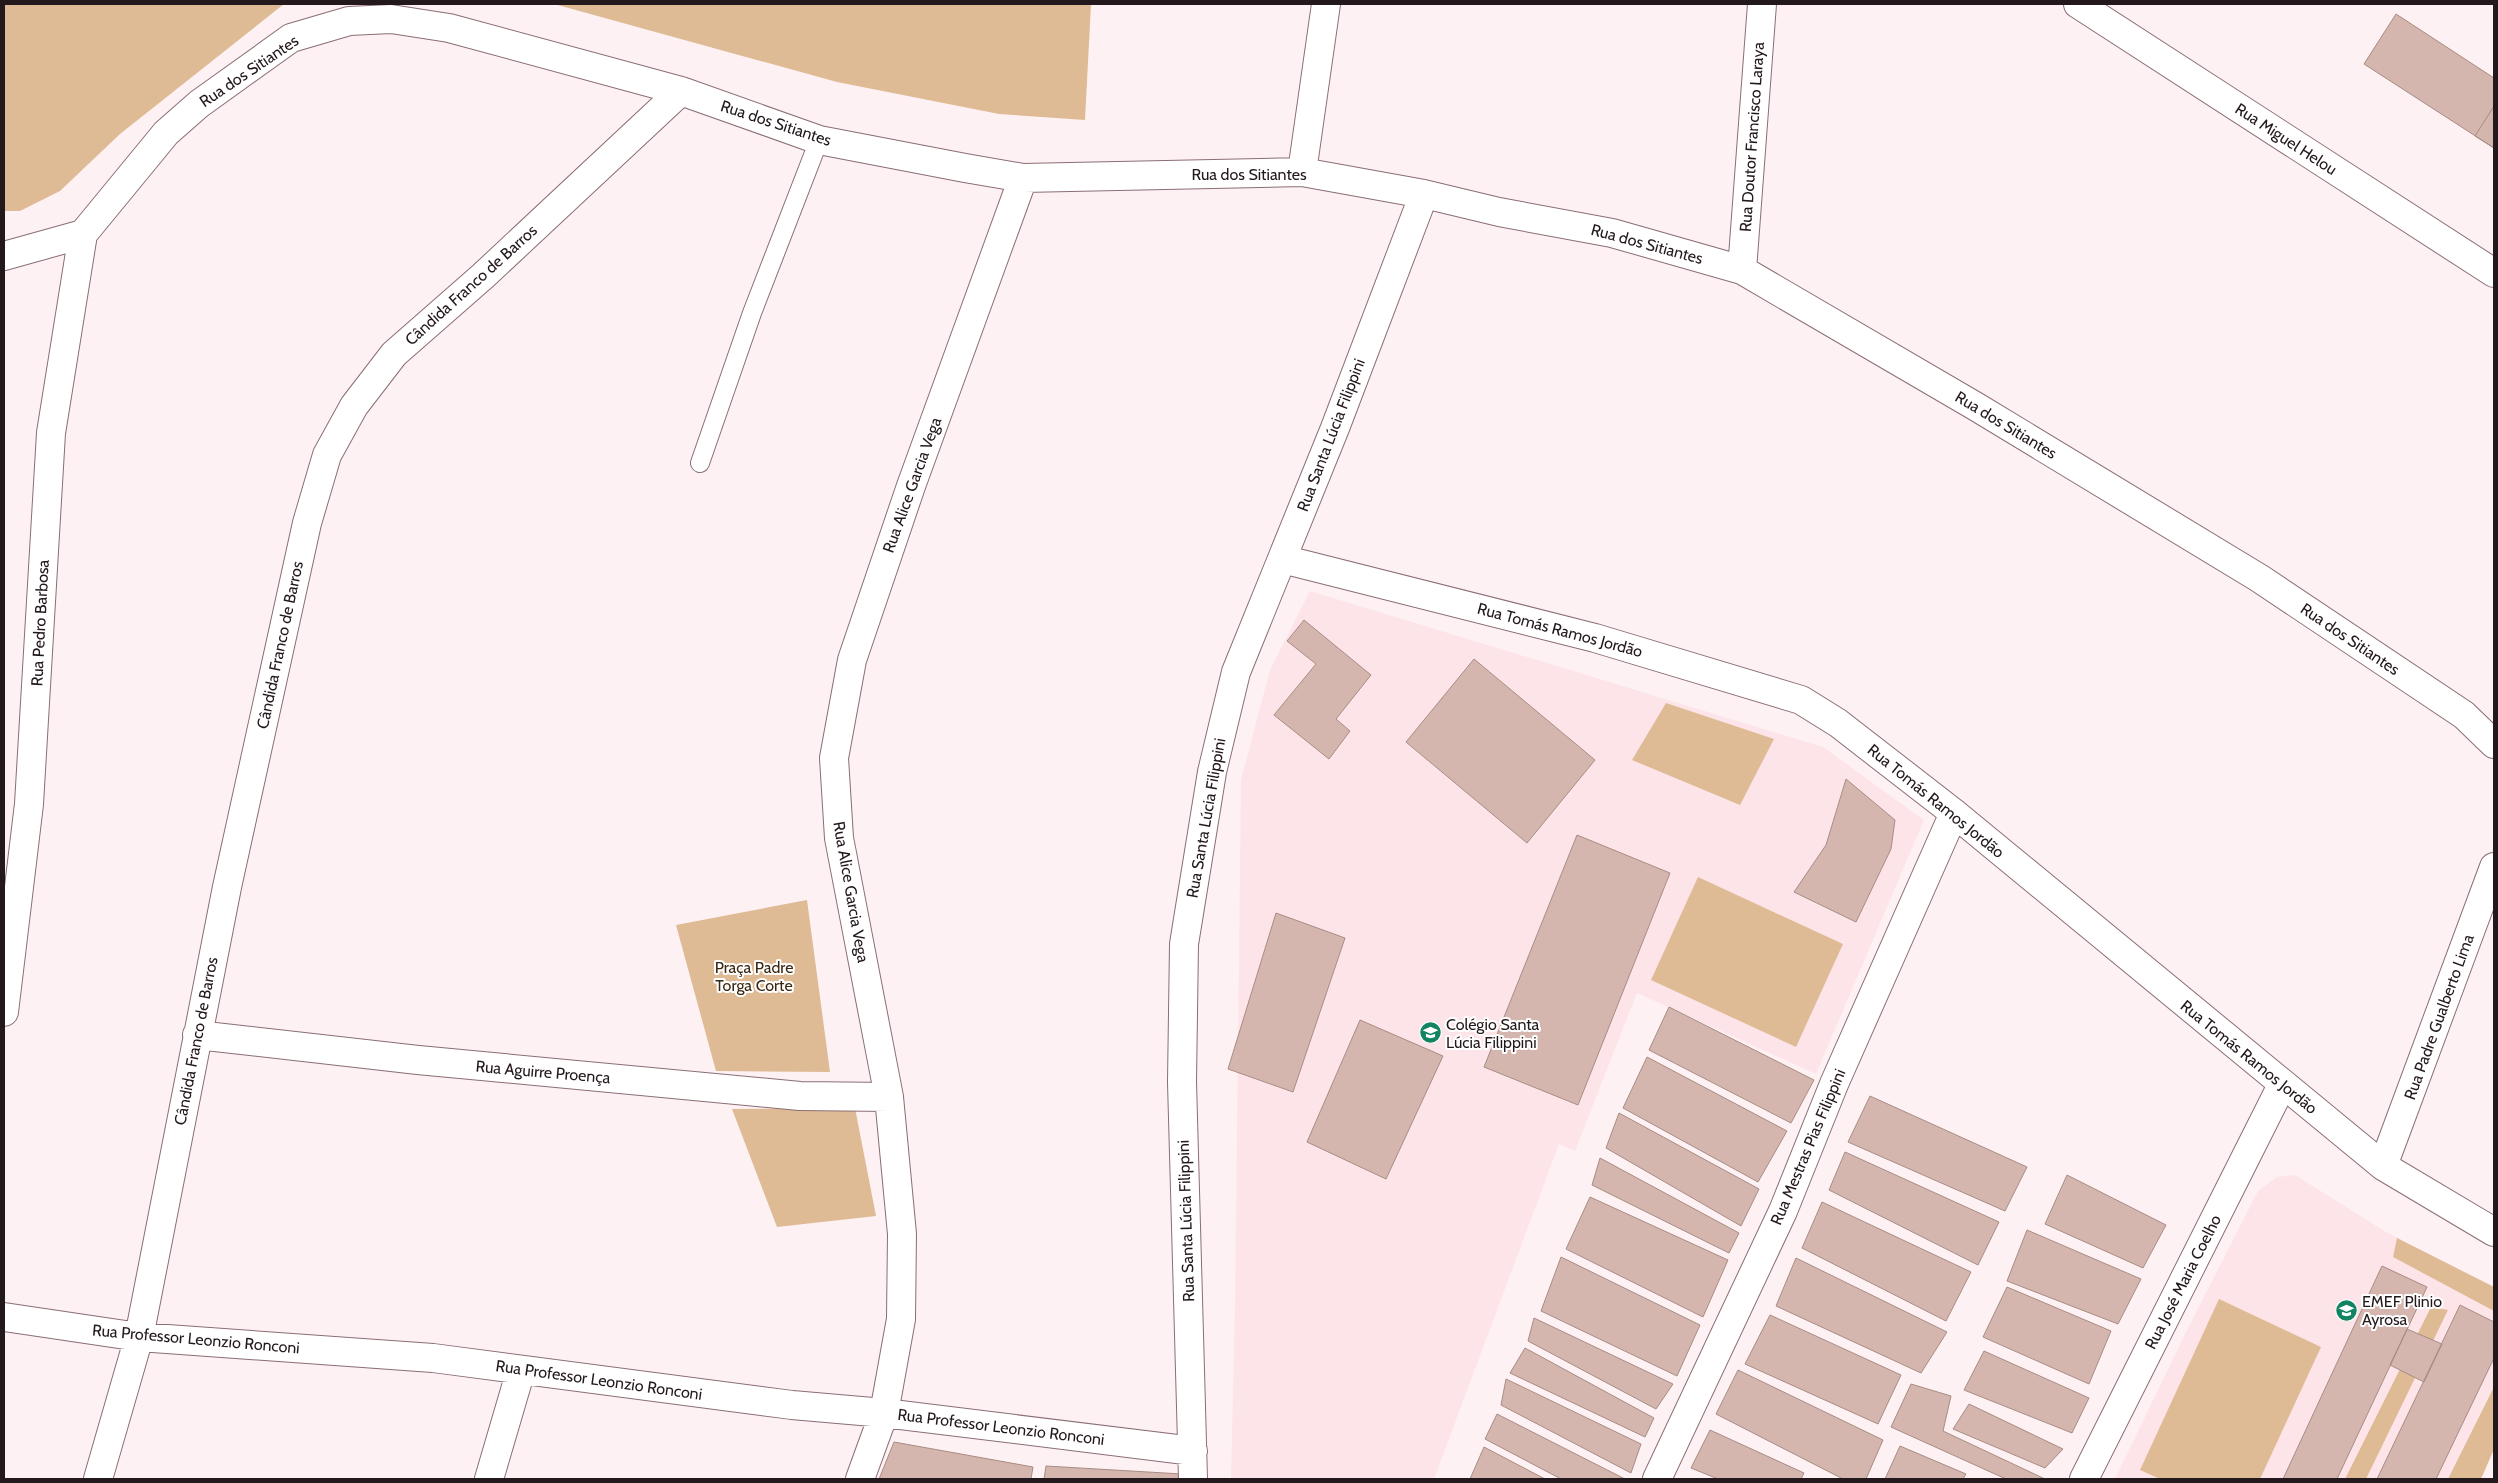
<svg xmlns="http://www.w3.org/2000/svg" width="2498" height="1483" viewBox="0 0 2498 1483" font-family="Cabin,sans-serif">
<rect width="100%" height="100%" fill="#fef1f3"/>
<path fill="#fde4e9" d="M 1310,591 L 1823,747 L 1924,820 L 1816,1074 L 1637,993 L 1575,1151 L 1559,1144 L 1434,1479 L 1231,1479 L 1235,1303 L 1241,780 L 1270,670 Z
M 2295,1175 L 2386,1232 L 2494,1287 L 2494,1449 L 2481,1479 L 2115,1479 L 2186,1332 L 2258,1191 L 2277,1177 Z"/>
<path fill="#debb95" d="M 4,4 L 284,4 L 120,134 L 60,191 L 20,211 L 4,211 Z
M 554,4 L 1091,4 L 1085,120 L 999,114 L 837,82 Z
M 1666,703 L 1774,739 L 1740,805 L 1632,760 Z
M 1698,877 L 1843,944 L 1796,1047 L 1651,980 Z
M 807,900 L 830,1072 L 716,1071 L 676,925 Z
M 855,1108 L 876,1216 L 777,1227 L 732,1109 Z
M 2397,1238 L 2494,1287 L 2494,1311 L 2393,1257 Z
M 2219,1299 L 2321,1347 L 2260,1479 L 2160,1479 L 2140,1470 Z
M 2431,1307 L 2448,1310 L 2366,1479 L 2345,1479 Z
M 2494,1387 L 2494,1449 L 2481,1479 L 2448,1479 Z"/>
<path fill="#d4b6ae" stroke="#a88c84" d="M 2396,14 L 2494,78 L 2494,148 L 2364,64 Z
M 2494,106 L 2494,148 L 2475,136 Z
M 1304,620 L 1371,675 L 1336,719 L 1350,731 L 1329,759 L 1274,715 L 1316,664 L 1287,641 Z
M 1474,659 L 1595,760 L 1527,843 L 1406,742 Z
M 1846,779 L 1895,820 L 1891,849 L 1856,922 L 1794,892 L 1826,845 Z
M 1577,835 L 1670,873 L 1578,1105 L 1484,1067 Z
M 1276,913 L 1345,938 L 1293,1092 L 1228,1069 Z
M 1669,1007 L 1814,1080 L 1791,1123 L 1649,1050 Z
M 1360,1020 L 1443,1056 L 1386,1179 L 1307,1142 Z
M 1647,1057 L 1787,1131 L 1758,1182 L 1623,1108 Z
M 1870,1096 L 2027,1167 L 2005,1211 L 1848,1142 Z
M 1619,1113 L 1759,1189 L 1741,1226 L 1606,1148 Z
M 1845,1152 L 1999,1222 L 1978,1265 L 1829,1190 Z
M 1600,1158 L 1739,1233 L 1729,1253 L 1592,1185 Z
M 2067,1175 L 2166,1225 L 2143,1268 L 2045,1224 Z
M 1590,1197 L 1728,1260 L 1703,1317 L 1566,1249 Z
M 1822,1202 L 1971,1272 L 1946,1321 L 1802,1248 Z
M 2027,1230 L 2141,1279 L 2118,1324 L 2007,1281 Z
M 1561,1257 L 1700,1325 L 1677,1376 L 1541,1311 Z
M 1796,1258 L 1947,1332 L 1921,1373 L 1776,1306 Z
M 2382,1266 L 2427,1287 L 2337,1479 L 2283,1479 Z
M 2007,1287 L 2111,1331 L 2089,1384 L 1983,1337 Z
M 2460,1305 L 2494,1322 L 2494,1358 L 2436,1479 L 2377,1479 Z
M 1770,1315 L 1901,1375 L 1878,1424 L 1745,1364 Z
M 1534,1318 L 1673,1384 L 1656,1409 L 1528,1341 Z
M 2407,1329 L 2442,1344 L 2424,1382 L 2390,1365 Z
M 1525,1348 L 1654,1418 L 1645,1437 L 1510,1373 Z
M 1984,1351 L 2089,1398 L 2072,1433 L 1964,1390 Z
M 1738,1370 L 1883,1440 L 1866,1479 L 1843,1479 L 1716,1414 Z
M 1506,1379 L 1641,1444 L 1631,1473 L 1501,1405 Z
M 1911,1384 L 1951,1396 L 1943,1431 L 2045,1479 L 2006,1479 L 1891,1427 Z
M 1969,1404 L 2063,1449 L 2045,1468 L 1953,1429 Z
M 1497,1414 L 1625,1479 L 1561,1479 L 1485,1439 Z
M 1710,1430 L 1804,1473 L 1801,1479 L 1718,1479 L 1691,1468 Z
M 894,1442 L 1033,1467 L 1031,1479 L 879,1479 Z
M 1900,1446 L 1966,1474 L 1963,1479 L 1885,1479 Z
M 1484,1447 L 1545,1479 L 1470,1479 Z
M 1046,1466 L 1182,1474 L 1182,1479 L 1044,1479 Z"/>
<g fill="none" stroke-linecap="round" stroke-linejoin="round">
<defs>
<path id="lane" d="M 700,463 L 752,313 L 819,140"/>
<path id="street" d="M 2078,4 L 2494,273
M 1302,172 L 1326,4
M 4,256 L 83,234 L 166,133 L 199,104 L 291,38 L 349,21 L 391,19 L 449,28 L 681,91 L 819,140 L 965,168 L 1023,178 L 1302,172 L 1424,194 L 1499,212 L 1612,233 L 1742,270 L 1975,406 L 2259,578 L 2464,715 L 2494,744
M 1742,270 L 1762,4
M 1282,559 L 1595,638 L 1801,700 L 1838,723 L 1954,813 L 2383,1166 L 2494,1232
M 4,1012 L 29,804 L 51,433 L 83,234
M 197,1035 L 418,1060 L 800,1096 L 889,1097
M 2383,1166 L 2494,867
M 4,1317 L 139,1337 L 433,1358 L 792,1405 L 884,1413 L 1193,1451
M 98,1479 L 139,1337 L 227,887 L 307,523 L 327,455 L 354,406 L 394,354 L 483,276 L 681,91
M 489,1479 L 521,1370
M 860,1479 L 884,1413 L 901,1319 L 902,1234 L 889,1097 L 839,838 L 834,758 L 852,660 L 911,486 L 1023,178
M 1193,1479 L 1182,1082 L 1184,944 L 1212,772 L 1236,672 L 1335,428 L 1424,194
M 1657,1479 L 1783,1211 L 1834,1084 L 1954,813
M 2084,1479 L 2282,1085"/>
</defs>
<use href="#lane" stroke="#8a6e74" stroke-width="20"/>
<use href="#street" stroke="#8a6e74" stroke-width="30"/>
<use href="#lane" stroke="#fff" stroke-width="18"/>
<use href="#street" stroke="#fff" stroke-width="28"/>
</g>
<defs>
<symbol id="school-disc" viewBox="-11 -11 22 22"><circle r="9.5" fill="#138463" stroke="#fff"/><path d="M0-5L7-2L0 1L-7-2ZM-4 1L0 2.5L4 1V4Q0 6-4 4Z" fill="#fff"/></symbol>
</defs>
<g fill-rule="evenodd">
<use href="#school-disc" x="1418" y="1020" width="25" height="25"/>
<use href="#school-disc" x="2334" y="1298" width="25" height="25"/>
</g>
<g text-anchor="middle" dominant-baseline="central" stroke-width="4" stroke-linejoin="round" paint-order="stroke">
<g font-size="16" fill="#23181b" stroke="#fff">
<text transform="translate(249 71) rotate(-34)">Rua dos Sitiantes</text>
<text transform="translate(776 123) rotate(18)">Rua dos Sitiantes</text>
<text transform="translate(1752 137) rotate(-86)">Rua Doutor Francisco Laraya</text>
<text transform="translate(2286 139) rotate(33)">Rua Miguel Helou</text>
<text x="1249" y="174">Rua dos Sitiantes</text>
<text transform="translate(1647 244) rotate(15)">Rua dos Sitiantes</text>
<text transform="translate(471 285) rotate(-42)">Cândida Franco de Barros</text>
<text transform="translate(2006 425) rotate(31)">Rua dos Sitiantes</text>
<text transform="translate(1331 435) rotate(-69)">Rua Santa Lúcia Filippini</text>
<text transform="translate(912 485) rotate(-70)">Rua Alice Garcia Vega</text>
<text transform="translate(40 623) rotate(-87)">Rua Pedro Barbosa</text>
<text transform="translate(1560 630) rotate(15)">Rua Tomás Ramos Jordão</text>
<text transform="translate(2350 639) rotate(34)">Rua dos Sitiantes</text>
<text transform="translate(280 645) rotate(-78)">Cândida Franco de Barros</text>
<text transform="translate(1936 801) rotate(39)">Rua Tomás Ramos Jordão</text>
<text transform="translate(1206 818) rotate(-80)">Rua Santa Lúcia Filippini</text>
<text transform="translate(851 892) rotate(80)">Rua Alice Garcia Vega</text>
<text transform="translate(2439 1017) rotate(-70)">Rua Padre Gualberto Lima</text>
<text transform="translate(196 1041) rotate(-79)">Cândida Franco de Barros</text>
<text transform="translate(2249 1057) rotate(39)">Rua Tomás Ramos Jordão</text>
<text transform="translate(543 1072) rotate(5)">Rua Aguirre Proença</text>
<text transform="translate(1808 1147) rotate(-67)">Rua Mestras Pias Filippini</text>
<text transform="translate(1186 1221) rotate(-92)">Rua Santa Lúcia Filippini</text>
<text transform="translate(2183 1282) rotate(-63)">Rua José Maria Coelho</text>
<text transform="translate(196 1339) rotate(5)">Rua Professor Leonzio Ronconi</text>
<text transform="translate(599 1380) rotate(8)">Rua Professor Leonzio Ronconi</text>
<text transform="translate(1001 1427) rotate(7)">Rua Professor Leonzio Ronconi</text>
</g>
<g font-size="16" fill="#3b2711" stroke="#fff">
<text x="754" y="967">Praça Padre<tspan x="754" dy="18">Torga Corte</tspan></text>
</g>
<g font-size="16" fill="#23181b" stroke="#fff" text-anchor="start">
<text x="1446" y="1024">Colégio Santa<tspan x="1446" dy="18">Lúcia Filippini</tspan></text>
<text x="2362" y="1301">EMEF Plinio<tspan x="2362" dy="18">Ayrosa</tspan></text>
</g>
</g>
<rect width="2498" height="1483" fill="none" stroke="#23181b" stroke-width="10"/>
</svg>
